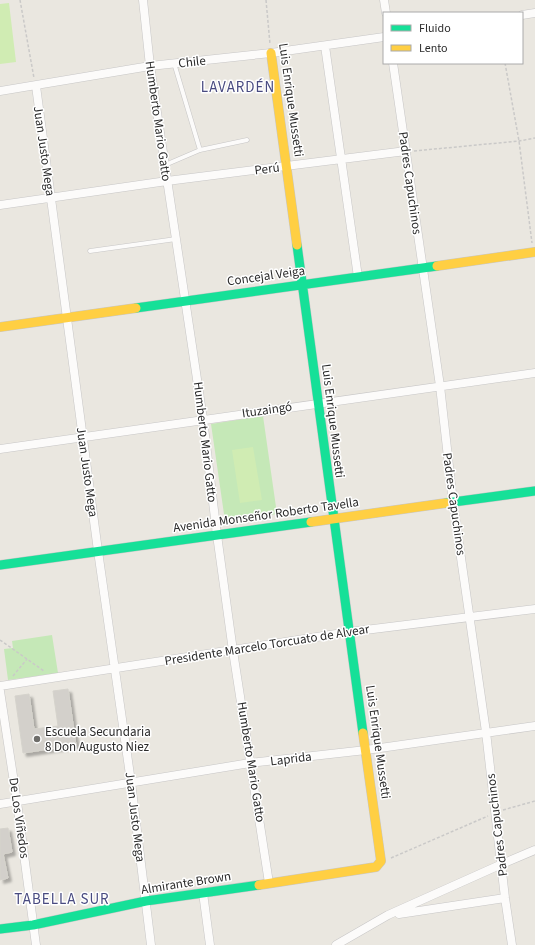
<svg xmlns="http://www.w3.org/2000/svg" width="535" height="945" viewBox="0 0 535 945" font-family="'Source Sans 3',sans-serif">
<defs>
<filter id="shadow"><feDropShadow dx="3.5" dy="3.5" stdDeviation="1" flood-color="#0004"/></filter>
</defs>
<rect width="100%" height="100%" fill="#eae7e0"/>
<path fill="#c5e8b7" d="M 263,416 L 277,514 L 225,521 L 211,424 Z
M 52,635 L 58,673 L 8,680 L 4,649 L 13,648 L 12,641 Z"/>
<path fill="#d0ecb3" d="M 9,3 L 16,62 L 0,64 L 0,4 Z
M 253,447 L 262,500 L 240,503 L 232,450 Z"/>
<path fill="#d3d0cb" stroke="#d5d3cc" filter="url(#shadow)" d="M 68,689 L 76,745 L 23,753 L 15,696 L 29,694 L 34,729 L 58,726 L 53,691 Z
M 8,828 L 12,852 L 3,854 L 8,878 L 0,880 L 0,829 Z"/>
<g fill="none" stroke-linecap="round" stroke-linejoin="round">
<defs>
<path id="lane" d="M 174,63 L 200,150
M 165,165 L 200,150 L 247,140
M 90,251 L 176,239"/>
<path id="street" d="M 143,0 L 150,66 L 203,419 L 217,535 L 233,651 L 269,883
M 384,0 L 386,13
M 522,15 L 535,13
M 325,46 L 358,277
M 393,63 L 440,386 L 453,502 L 486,732 L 505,898 L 512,945
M 36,86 L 98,551 L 131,782 L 151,945
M 0,91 L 150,66 L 271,53 L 384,37
M 0,205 L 167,181 L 406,151
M 0,449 L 535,373
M 0,686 L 349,632 L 535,609
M 0,691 L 17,802 L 36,945
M 0,804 L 250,763 L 366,750 L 535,726
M 203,893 L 210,945
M 399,914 L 505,898
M 336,945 L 388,915 L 502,864 L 535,850"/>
<path id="fast" d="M 297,245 L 363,733
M 136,308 L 437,266
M 446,503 L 535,491
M 0,565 L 311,522
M 0,929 L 33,925 L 146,901 L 259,885"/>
<path id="slow" d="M 271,53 L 297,245
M 437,266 L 535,252
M 0,327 L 136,308
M 311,522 L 446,503
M 259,885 L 376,867 L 381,861 L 363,733"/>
</defs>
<use href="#lane" stroke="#c7c6c6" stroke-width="5"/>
<use href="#street" stroke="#c7c6c6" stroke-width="9"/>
<use href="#fast" stroke="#c7c6c6" stroke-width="10"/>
<use href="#slow" stroke="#c7c6c6" stroke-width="10"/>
<path stroke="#cac9c8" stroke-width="1.5" stroke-dasharray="3 2" stroke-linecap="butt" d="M 20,0 L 34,78
M 266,0 L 270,44
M 505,63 L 519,141 L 532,243
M 414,151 L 519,141 L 535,138
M 0,640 L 44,671
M 13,676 L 27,659
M 503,810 L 535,801
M 391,858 L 488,816"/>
<use href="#lane" stroke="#fcfbfa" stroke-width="4"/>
<use href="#street" stroke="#fcfbfa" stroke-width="8"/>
<use href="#fast" stroke="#16e098" stroke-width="9"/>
<use href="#slow" stroke="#ffcf43" stroke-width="9"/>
</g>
<circle fill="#6e6d6a" stroke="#fff" stroke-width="1.5" cx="37" cy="739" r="4"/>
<g text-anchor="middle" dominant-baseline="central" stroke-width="3" stroke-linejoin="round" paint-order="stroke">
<g font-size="13" fill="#2b2b2b" stroke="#fff">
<text transform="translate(192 62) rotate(-6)">Chile</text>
<text transform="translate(291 100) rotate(82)">Luis Enrique Mussetti</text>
<text transform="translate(158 121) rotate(82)">Humberto Mario Gatto</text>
<text transform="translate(44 151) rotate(82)">Juan Justo Mega</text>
<text transform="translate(267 169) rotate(-7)">Perú</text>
<text transform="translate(410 183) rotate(82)">Padres Capuchinos</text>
<text transform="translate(266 276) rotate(-8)">Concejal Veiga</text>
<text transform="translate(267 410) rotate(-8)">Ituzaingó</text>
<text transform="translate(333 421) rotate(83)">Luis Enrique Mussetti</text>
<text transform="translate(205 442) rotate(83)">Humberto Mario Gatto</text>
<text transform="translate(87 472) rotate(82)">Juan Justo Mega</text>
<text transform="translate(454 504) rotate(82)">Padres Capuchinos</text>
<text transform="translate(266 515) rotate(-8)">Avenida Monseñor Roberto Tavella</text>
<text transform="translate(267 645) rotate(-9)">Presidente Marcelo Torcuato de Alvear</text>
<text transform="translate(378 742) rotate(82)">Luis Enrique Mussetti</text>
<text transform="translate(291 759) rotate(-7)">Laprida</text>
<text transform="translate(251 762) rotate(81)">Humberto Mario Gatto</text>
<text transform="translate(135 817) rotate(83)">Juan Justo Mega</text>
<text transform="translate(19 818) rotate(82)">De Los Viñedos</text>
<text transform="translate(497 825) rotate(-97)">Padres Capuchinos</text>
<text transform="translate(186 883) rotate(-9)">Almirante Brown</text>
</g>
<g font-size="13" fill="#2b2b2b" stroke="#fff" text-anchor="start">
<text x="45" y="732">Escuela Secundaria<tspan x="45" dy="15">8 Don Augusto Niez</tspan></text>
</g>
<g font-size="15" letter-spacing="1" fill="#484a80" stroke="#fff">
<text x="238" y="87">LAVARDÉN</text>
<text x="62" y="899">TABELLA SUR</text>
</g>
</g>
<rect x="383" y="12" width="140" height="52" fill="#ffffff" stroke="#aaaaaa"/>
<rect x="391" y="25" width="20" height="6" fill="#16e098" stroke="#aaaaaa"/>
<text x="419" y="32" font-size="12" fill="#2b2b2b">Fluido</text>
<rect x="391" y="45" width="20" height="6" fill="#ffcf43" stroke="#aaaaaa"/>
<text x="419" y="52" font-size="12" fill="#2b2b2b">Lento</text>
</svg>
